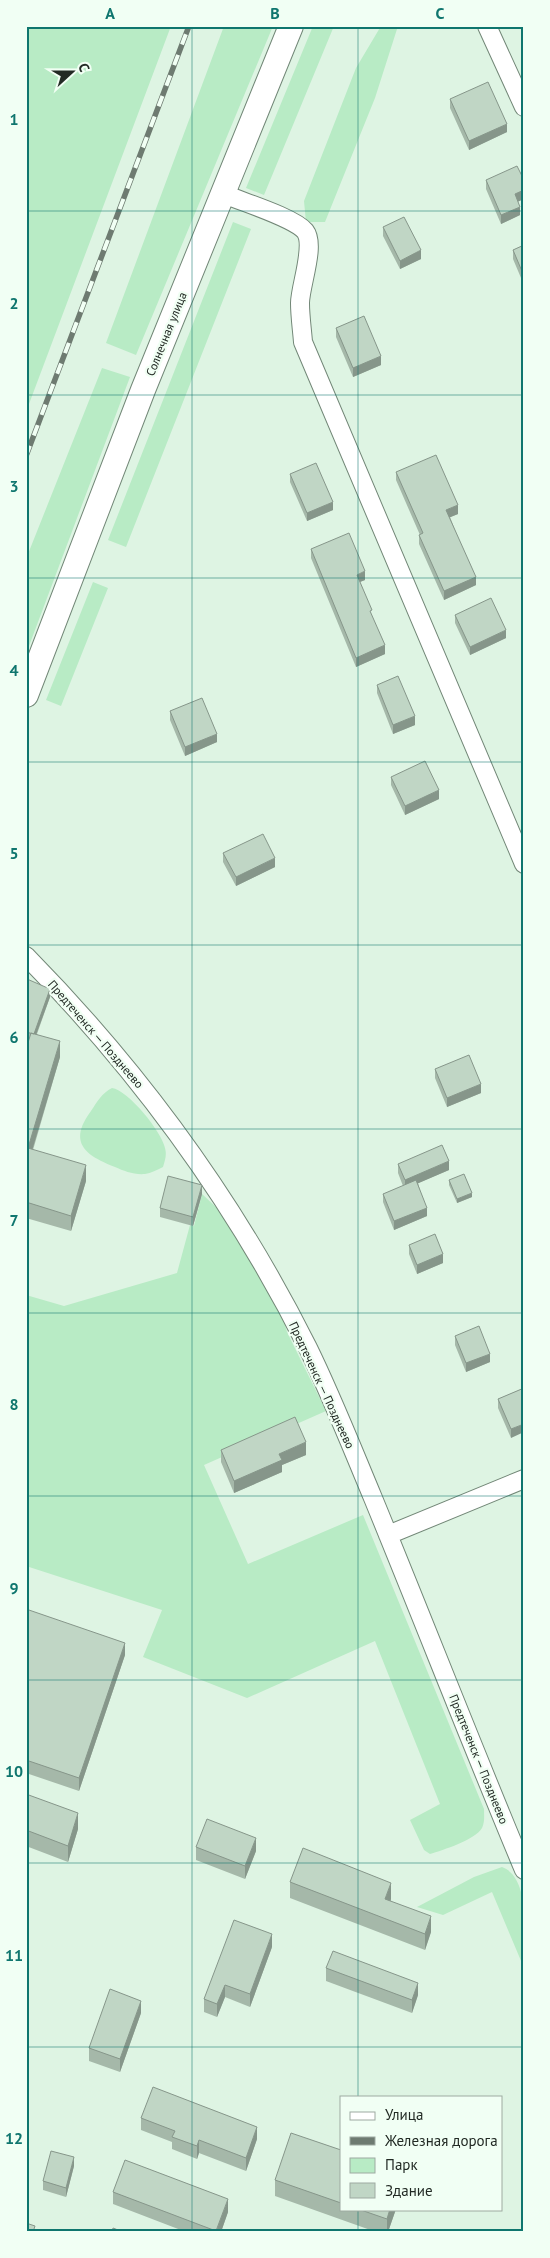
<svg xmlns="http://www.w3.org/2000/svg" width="550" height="2258" viewBox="0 0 550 2258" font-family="'PT Sans',sans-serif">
<rect width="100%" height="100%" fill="#def4e3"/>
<path fill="#b8ebc5" d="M 26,26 L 171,26 L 26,412 Z
M 224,26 L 273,26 L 136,355 L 106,343 Z
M 313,26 L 334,26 L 264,195 L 246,188 Z
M 381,26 L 398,26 L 375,98 L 325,222 L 306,222 L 304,201 L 356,68 Z
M 233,222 L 251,229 L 126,547 L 108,540 Z
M 102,368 L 130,377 L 26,654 L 26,559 Z
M 93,582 L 108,588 L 61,706 L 46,700 Z
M 112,1088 C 128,1090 162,1132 165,1148 C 167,1155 165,1160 163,1167 C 157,1170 151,1173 145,1174 C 134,1175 124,1171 115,1167 C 84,1155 68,1142 91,1111 C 97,1102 102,1093 112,1088 Z
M 202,1194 L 217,1208 L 281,1310 L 287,1332 L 326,1411 L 204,1465 L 248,1564 L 363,1515 L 484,1809 C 484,1815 485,1822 482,1828 C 475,1840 443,1850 430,1854 L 424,1850 L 410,1820 L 440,1804 L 375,1641 L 247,1698 L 143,1657 L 162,1610 L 26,1566 L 26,1295 L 64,1306 L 177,1273 L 190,1225 L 194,1226 Z
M 502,1867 C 532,1878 524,1941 524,1968 L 492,1892 L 443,1915 L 417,1907 L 474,1877 Z"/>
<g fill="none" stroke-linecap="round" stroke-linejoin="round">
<defs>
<path id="street" d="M 487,26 L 524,107
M 224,194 C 242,202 293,217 305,231 C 316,245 300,286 300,303 C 300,316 302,329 303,342 L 524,864
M 26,956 C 139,1071 236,1204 308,1348 C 332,1397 352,1448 373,1498 C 424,1622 472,1746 524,1870
M 388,1535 L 524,1479"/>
<path id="secondary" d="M 26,695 L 143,390 L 291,26"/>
</defs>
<use href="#street" stroke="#728777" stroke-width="20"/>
<use href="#secondary" stroke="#728777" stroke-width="26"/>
<use href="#street" stroke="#fff" stroke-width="18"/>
<use href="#secondary" stroke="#fff" stroke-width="24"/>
<defs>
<path id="rail" d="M 26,456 L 189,26"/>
</defs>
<use href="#rail" stroke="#6e7b71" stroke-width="5.5"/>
<use href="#rail" stroke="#f1fff4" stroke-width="4" stroke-dasharray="11" stroke-linecap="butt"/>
</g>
<path fill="#a5b8a9" d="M 450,99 L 507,132 L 469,150 L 450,108 Z
M 486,180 L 524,180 L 524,199 L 518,201 L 520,215 L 501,224 L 486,189 Z
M 383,227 L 421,259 L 400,269 L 383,236 Z
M 524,245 L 524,285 L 513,259 L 513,250 Z
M 336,328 L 381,365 L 353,377 L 336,337 Z
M 396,472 L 458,514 L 450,517 L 476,585 L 444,600 L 419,544 L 419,535 L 420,535 L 396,480 Z
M 290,474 L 333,510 L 307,521 L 290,482 Z
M 311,549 L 365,580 L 360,582 L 385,654 L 356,667 L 311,558 Z
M 455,615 L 506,638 L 470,655 L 455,623 Z
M 377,685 L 415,725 L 393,734 L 377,693 Z
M 170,711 L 217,742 L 185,756 L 170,720 Z
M 391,777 L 439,799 L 405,815 L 391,785 Z
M 223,853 L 275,867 L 236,886 L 223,862 Z
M 26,982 L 50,997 L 37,1034 L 60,1057 L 33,1150 L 86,1181 L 71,1231 L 26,1218 L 26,1049 L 29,1041 L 26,1040 Z
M 524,1008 L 524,1022 L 522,1018 L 522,1009 Z
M 435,1069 L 481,1093 L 447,1107 L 435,1078 Z
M 398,1164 L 449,1170 L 418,1183 L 427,1216 L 394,1230 L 383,1202 L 383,1194 L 403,1186 L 398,1173 Z
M 449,1180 L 472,1197 L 457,1203 L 449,1185 Z
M 202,1194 L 193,1226 L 160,1217 L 160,1208 Z
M 409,1245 L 443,1263 L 417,1274 L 409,1254 Z
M 455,1336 L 490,1362 L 466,1372 L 455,1345 Z
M 524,1388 L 511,1438 L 498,1408 L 498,1399 Z
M 221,1450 L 306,1455 L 282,1465 L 282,1472 L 234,1493 L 221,1462 Z
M 26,1609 L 125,1655 L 79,1791 L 26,1773 Z
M 26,1794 L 78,1829 L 68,1862 L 26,1846 Z
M 196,1847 L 256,1851 L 245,1879 L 196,1860 Z
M 290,1882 L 391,1899 L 391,1901 L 431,1932 L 425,1950 L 290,1898 Z
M 272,1947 L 250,2007 L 225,1997 L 217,2017 L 204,2012 L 204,1999 Z
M 326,1968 L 418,1995 L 412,2013 L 326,1981 Z
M 141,2013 L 120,2072 L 89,2061 L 89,2048 Z
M 141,2118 L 257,2139 L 246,2171 L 199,2153 L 197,2159 L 172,2149 L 172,2142 L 141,2130 Z
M 341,2150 L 341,2209 L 396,2209 L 388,2232 L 376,2232 L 275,2196 L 275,2180 Z
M 74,2166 L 66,2197 L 43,2190 L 43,2181 Z
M 113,2192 L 228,2212 L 221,2232 L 186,2232 L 113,2204 Z"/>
<path fill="#86968a" d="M 507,124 L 507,132 L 469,150 L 469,141 Z
M 524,190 L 524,199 L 515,203 L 515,194 Z
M 520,207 L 520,215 L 501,224 L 501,215 Z
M 421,250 L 421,259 L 400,269 L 400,261 Z
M 381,356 L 381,365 L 353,377 L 353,368 Z
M 333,502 L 333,510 L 307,521 L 307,513 Z
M 458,505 L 458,514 L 446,519 L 446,510 Z
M 365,571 L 365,580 L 357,583 L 357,575 Z
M 476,577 L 476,585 L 444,600 L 444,591 Z
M 506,630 L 506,638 L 470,655 L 470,647 Z
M 385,645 L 385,654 L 356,667 L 356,658 Z
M 415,716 L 415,725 L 393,734 L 393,725 Z
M 217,734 L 217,742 L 185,756 L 185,747 Z
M 439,790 L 439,799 L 405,815 L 405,806 Z
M 275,858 L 275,867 L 236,886 L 236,877 Z
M 50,989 L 50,997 L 33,1043 L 33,1034 Z
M 60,1041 L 60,1057 L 28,1164 L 28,1148 Z
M 481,1084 L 481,1093 L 447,1107 L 447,1098 Z
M 449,1161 L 449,1170 L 405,1189 L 405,1180 Z
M 86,1165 L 86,1181 L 71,1231 L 71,1216 Z
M 202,1185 L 202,1194 L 193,1226 L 193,1217 Z
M 472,1193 L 472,1197 L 457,1203 L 457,1199 Z
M 427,1208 L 427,1216 L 394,1230 L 394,1221 Z
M 443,1254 L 443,1263 L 417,1274 L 417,1265 Z
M 490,1354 L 490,1362 L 466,1372 L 466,1363 Z
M 524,1424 L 524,1432 L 511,1438 L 511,1429 Z
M 306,1442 L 306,1455 L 282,1465 L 282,1472 L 234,1493 L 234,1481 L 279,1454 Z
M 125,1643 L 125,1655 L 79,1791 L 79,1778 Z
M 78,1813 L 78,1829 L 68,1862 L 68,1846 Z
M 256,1838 L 256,1851 L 245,1879 L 245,1866 Z
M 391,1883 L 391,1899 L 385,1914 L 385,1899 Z
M 431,1916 L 431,1932 L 425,1950 L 425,1934 Z
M 272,1934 L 272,1947 L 250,2007 L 250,1994 Z
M 418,1983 L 418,1995 L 412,2013 L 412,2000 Z
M 225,1985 L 225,1997 L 217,2017 L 217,2004 Z
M 141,2001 L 141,2013 L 120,2072 L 120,2059 Z
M 257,2127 L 257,2139 L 246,2171 L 246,2158 Z
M 199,2140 L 199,2153 L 197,2159 L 197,2146 Z
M 74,2157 L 74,2166 L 66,2197 L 66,2188 Z
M 228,2199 L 228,2212 L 221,2232 L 216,2232 Z
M 390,2209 L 396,2209 L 388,2232 L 387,2232 L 387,2219 Z"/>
<path fill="#c0d6c5" stroke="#86968a" d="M 488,82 L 507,124 L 469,141 L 450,99 Z
M 517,166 L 524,180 L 524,190 L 515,194 L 520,207 L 501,215 L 486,180 Z
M 404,217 L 421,250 L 400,261 L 383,227 Z
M 524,245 L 524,276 L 513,250 Z
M 364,316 L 381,356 L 353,368 L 336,328 Z
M 436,455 L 458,505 L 446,510 L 476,577 L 444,591 L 419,535 L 423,533 L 396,472 Z
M 316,463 L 333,502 L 307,513 L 290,474 Z
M 349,533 L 365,571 L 357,575 L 372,610 L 370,611 L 385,645 L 356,658 L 311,549 Z
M 491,598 L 506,630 L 470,647 L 455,615 Z
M 398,676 L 415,716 L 393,725 L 377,685 Z
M 202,698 L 217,734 L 185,747 L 170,711 Z
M 425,761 L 439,790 L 405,806 L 391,777 Z
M 263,834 L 275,858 L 236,877 L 223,853 Z
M 27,979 L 50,989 L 34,1034 L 26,1032 L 26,982 Z
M 31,1033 L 60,1041 L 28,1148 L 86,1165 L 71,1216 L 26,1202 L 26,1049 Z
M 469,1055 L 481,1084 L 447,1098 L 435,1069 Z
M 442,1145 L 449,1161 L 405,1180 L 398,1164 Z
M 464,1174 L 472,1193 L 457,1199 L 449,1180 Z
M 168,1176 L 202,1185 L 193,1217 L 160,1208 Z
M 416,1180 L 427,1208 L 394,1221 L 383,1194 Z
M 435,1234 L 443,1254 L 417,1265 L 409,1245 Z
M 479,1326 L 490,1354 L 466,1363 L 455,1336 Z
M 524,1388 L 524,1424 L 511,1429 L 498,1399 Z
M 295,1417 L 306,1442 L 279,1454 L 282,1460 L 234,1481 L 221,1450 Z
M 26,1609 L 125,1643 L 79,1778 L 26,1760 Z
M 26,1794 L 78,1813 L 68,1846 L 26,1830 Z
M 207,1819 L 256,1838 L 245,1866 L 196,1847 Z
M 303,1848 L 391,1883 L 385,1899 L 431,1916 L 425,1934 L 290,1882 Z
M 234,1920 L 272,1934 L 250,1994 L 225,1985 L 217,2004 L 204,1999 Z
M 333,1951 L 418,1983 L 412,2000 L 326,1968 Z
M 110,1989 L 141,2001 L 120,2059 L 89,2048 Z
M 153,2087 L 257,2127 L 246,2158 L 199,2140 L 197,2146 L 172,2137 L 175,2131 L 141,2118 Z
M 291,2133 L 341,2150 L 341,2203 L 275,2180 Z
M 51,2151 L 74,2157 L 66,2188 L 43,2181 Z
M 125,2160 L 228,2199 L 216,2231 L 113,2192 Z
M 358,2209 L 390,2209 L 387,2219 Z
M 26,2223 L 35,2226 L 33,2232 L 26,2232 Z
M 113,2228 L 123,2232 L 112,2232 Z"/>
<path fill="none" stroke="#0f766e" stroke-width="1" stroke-opacity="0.55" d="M 192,26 L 192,2232M 358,26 L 358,2097M 26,211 L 524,211M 26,395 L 524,395M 26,578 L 524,578M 26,762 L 524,762M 26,945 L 524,945M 26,1129 L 524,1129M 26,1313 L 524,1313M 26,1496 L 524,1496M 26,1680 L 524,1680M 26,1863 L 524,1863M 26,2047 L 524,2047M 358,2209 L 358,2232"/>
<g text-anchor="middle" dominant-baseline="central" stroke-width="4.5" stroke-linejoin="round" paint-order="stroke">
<g font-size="12" fill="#222a24" stroke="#f1fff4">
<text transform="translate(166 334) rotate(-68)">Солнечная улица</text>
<text transform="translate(96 1034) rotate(49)">Предтеченск — Позднеево</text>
<text transform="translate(322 1385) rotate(65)">Предтеченск — Позднеево</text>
<text transform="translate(479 1759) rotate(68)">Предтеченск — Позднеево</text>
</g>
</g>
<rect width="550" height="2258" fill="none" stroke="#f1fff4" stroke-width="55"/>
<rect x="340" y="2096" width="162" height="115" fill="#f1fff4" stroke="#9eaaa1"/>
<rect x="350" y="2112" width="25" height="8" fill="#ffffff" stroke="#9eaaa1"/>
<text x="385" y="2120" font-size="15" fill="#222a24">Улица</text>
<rect x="350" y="2137" width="25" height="8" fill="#6e7b71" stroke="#9eaaa1"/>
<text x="385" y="2146" font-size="15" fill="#222a24">Железная дорога</text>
<rect x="350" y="2158" width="25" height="15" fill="#b8ebc5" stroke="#9eaaa1"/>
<text x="385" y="2170" font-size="15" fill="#222a24">Парк</text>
<rect x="350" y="2183" width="25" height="15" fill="#c0d6c5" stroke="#9eaaa1"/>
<text x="385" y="2196" font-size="15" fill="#222a24">Здание</text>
<g transform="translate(72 72) rotate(69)" stroke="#f1fff4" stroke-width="4" paint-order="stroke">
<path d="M0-4L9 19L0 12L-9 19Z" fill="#222a24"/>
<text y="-8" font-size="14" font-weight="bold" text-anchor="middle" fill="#222a24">С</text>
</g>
<rect x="28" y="28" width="494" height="2202" fill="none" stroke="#0f766e" stroke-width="2"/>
<g font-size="16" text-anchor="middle" font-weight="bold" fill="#0f766e">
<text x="110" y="19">A</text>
<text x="275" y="19">B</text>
<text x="440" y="19">C</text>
<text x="14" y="125">1</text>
<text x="14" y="309">2</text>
<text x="14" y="492">3</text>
<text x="14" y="676">4</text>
<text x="14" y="859">5</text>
<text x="14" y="1043">6</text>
<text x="14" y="1226">7</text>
<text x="14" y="1410">8</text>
<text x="14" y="1594">9</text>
<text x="14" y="1777">10</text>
<text x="14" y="1961">11</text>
<text x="14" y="2144">12</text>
</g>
</svg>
